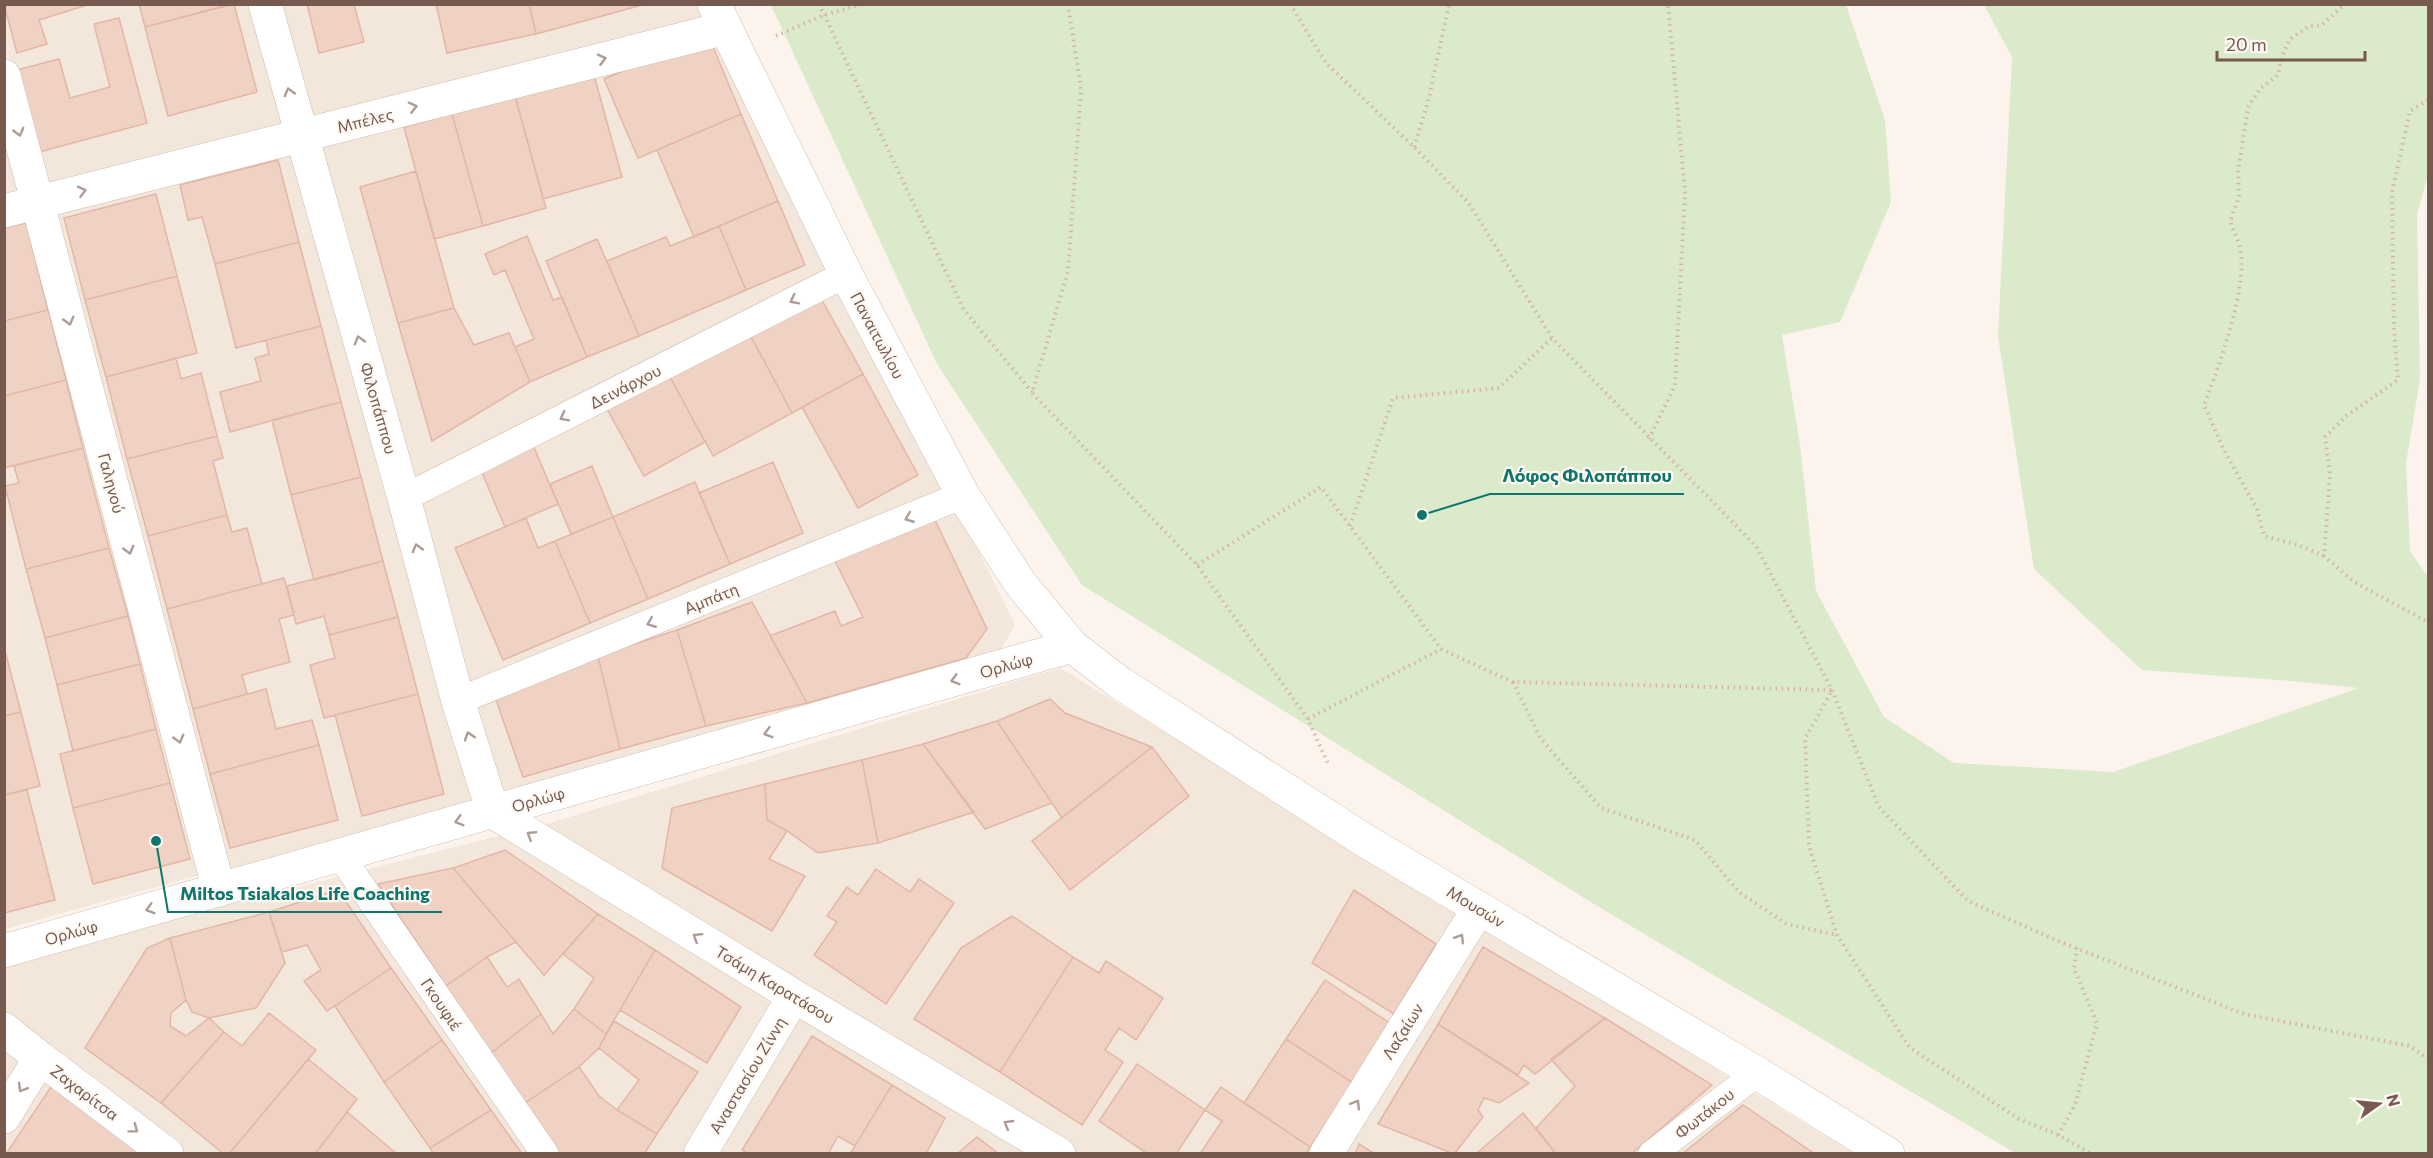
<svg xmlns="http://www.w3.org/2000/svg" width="2433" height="1158" viewBox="0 0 2433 1158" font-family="Commissioner,sans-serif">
<rect width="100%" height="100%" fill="#fcf4ec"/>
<path fill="#f3e6db" d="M 5,5 L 708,5 L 1015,625 L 988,672 L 532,799 L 196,876 L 5,929 Z
M 1060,668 L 1853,1153 L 5,1154 L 5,966 L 176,918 L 550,823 Z"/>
<path fill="#daeaca" d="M 771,5 L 1846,5 L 1885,120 L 1891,202 L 1840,322 L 1782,335 L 1800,445 L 1816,591 L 1884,717 L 1954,763 L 2113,772 L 2359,688 L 2291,681 L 2142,670 L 2034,569 L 1998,336 L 2012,57 L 1984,5 L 2428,5 L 2428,176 L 2417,214 L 2420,379 L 2406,463 L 2410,551 L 2428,577 L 2428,1153 L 2015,1153 L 1602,909 L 1082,585 L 937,364 Z"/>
<path fill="#f0d2c5" stroke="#e2b7a6" stroke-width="1.5" d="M 4,4 L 90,4 L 39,20 L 47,44 L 17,53 Z
M 139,4 L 231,4 L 145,27 Z
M 234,4 L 257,92 L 168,116 L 145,27 Z
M 307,4 L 354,4 L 364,42 L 319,53 Z
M 436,4 L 529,4 L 536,34 L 447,53 Z
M 529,4 L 646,4 L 536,34 Z
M 119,18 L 147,123 L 39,152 L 17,70 L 59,59 L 70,98 L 110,87 L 94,24 Z
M 708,35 L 741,114 L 638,158 L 604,79 Z
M 594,75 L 622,177 L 543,199 L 515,96 Z
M 515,96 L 546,208 L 483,226 L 452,114 Z
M 452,114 L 483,226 L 434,239 L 404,127 Z
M 741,114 L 778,201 L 694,237 L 657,150 Z
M 278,160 L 299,242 L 215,264 L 202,217 L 188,220 L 180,185 Z
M 416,171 L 454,308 L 398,323 L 360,187 Z
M 156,194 L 177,276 L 85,300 L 64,218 Z
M 778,201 L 805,265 L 746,290 L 719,226 Z
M 26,223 L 48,310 L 4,321 L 4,228 Z
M 719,226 L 746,290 L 639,336 L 607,261 L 666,237 L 670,246 Z
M 527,236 L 553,300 L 562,297 L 587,357 L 530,382 L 515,347 L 534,339 L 505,270 L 494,275 L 485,254 Z
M 597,239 L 639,336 L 587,357 L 546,261 Z
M 299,242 L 321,326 L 236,348 L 215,264 Z
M 177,276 L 197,353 L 106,377 L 85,300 Z
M 818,293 L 863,374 L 792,413 L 748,331 Z
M 454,308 L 474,345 L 509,333 L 530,382 L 432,441 L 398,323 Z
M 48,310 L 66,380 L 4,396 L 4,321 Z
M 321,326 L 341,402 L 230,432 L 220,392 L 261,381 L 255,358 L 269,354 L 266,340 Z
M 748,331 L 792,413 L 713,456 L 669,375 Z
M 176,358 L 181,379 L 201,373 L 217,436 L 127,459 L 106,377 Z
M 863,374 L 918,475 L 858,508 L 802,407 Z
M 669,375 L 705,442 L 644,476 L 607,409 Z
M 66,380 L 83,448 L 4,468 L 4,396 Z
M 341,402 L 361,477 L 291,495 L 272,420 Z
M 217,436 L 223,458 L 213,461 L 227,515 L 148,536 L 127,459 Z
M 533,445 L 558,504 L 505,527 L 480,468 Z
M 83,448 L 109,548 L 26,569 L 5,486 L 19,483 L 14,466 Z
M 773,462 L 803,533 L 730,564 L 699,493 Z
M 592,466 L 613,517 L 571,534 L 550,484 Z
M 361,477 L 383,561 L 314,580 L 291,495 Z
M 695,482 L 730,564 L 648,599 L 613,517 Z
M 227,515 L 232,532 L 247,528 L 262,584 L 167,609 L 148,536 Z
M 613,517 L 648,599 L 590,623 L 555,541 Z
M 526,518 L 538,548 L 555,541 L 590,623 L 503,660 L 455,548 Z
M 934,518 L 987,629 L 966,658 L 807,703 L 770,636 L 835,611 L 841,626 L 863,617 L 834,559 Z
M 109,548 L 128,616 L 45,638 L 26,569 Z
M 383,561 L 398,617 L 329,635 L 324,616 L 296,624 L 287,586 Z
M 284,578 L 294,615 L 279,619 L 290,662 L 242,675 L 247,694 L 193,709 L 167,609 Z
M 752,602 L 807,703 L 706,726 L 677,630 Z
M 128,616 L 140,664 L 57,685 L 45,638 Z
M 398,617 L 418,694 L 324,718 L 310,665 L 335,658 L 329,635 Z
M 677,630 L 706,726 L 620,749 L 598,656 Z
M 4,647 L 21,712 L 4,716 Z
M 598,656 L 620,749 L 523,777 L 495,697 Z
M 140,664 L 156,729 L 73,751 L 57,685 Z
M 266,689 L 276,729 L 312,720 L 319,745 L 210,774 L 193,709 Z
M 418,694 L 444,794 L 362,816 L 335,715 Z
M 1050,699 L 1065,713 L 1152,747 L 1062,818 L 997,721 Z
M 21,712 L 40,786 L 4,795 L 4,716 Z
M 997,721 L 1052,803 L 985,829 L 923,744 Z
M 156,729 L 170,783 L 73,808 L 60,754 Z
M 923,744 L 974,812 L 878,843 L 862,760 Z
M 319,745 L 338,820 L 230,848 L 210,774 Z
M 1152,747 L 1189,796 L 1070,890 L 1032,841 Z
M 862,760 L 878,843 L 818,853 L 787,831 L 767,820 L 765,784 Z
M 170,783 L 190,859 L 93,884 L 73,808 Z
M 765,784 L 767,820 L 787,831 L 769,859 L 805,876 L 772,931 L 662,868 L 672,808 Z
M 27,790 L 55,900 L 4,913 L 4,795 Z
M 505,850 L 598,914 L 544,975 L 453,868 Z
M 453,868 L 516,942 L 487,957 L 446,986 L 378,884 Z
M 876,869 L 910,892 L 919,879 L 954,903 L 886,1004 L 814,955 L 837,922 L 827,916 L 847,887 L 858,895 Z
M 338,890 L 391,968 L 327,1011 L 304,981 L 321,970 L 307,945 L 282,952 L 269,912 Z
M 1354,890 L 1436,944 L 1394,1014 L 1312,963 Z
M 269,912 L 285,963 L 256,1008 L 209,1018 L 192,1012 L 186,1000 L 170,938 Z
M 598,914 L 655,950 L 606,1034 L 574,1009 L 594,978 L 563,954 Z
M 1012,916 L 1073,957 L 1000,1072 L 914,1019 L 961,948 Z
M 170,938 L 186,1000 L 171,1013 L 170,1026 L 186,1036 L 209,1018 L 224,1032 L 161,1103 L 85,1048 L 147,948 Z
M 1483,947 L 1605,1018 L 1535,1074 L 1524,1065 L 1518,1075 L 1438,1024 Z
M 655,950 L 741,1007 L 707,1063 L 620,1010 Z
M 487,957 L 507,987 L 519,979 L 541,1014 L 491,1053 L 446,986 Z
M 1073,957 L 1099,973 L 1106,961 L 1163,998 L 1136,1040 L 1119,1028 L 1105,1050 L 1123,1062 L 1082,1125 L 1000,1072 Z
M 391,968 L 442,1040 L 384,1082 L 335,1006 Z
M 1325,980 L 1391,1024 L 1353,1083 L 1286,1039 Z
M 574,1009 L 606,1034 L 599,1048 L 579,1067 L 525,1103 L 491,1053 L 541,1014 L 553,1034 Z
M 269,1013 L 316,1050 L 229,1154 L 224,1154 L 161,1103 L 224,1032 L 242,1046 Z
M 1605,1018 L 1712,1085 L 1631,1154 L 1556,1154 L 1536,1128 L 1575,1086 L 1551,1059 Z
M 614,1021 L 698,1072 L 657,1134 L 617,1110 L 639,1080 L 599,1048 Z
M 1438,1024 L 1529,1083 L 1499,1103 L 1484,1098 L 1478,1110 L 1483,1117 L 1454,1154 L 1378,1124 Z
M 812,1036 L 892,1085 L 855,1146 L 838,1136 L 828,1154 L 749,1154 L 742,1150 Z
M 1286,1039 L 1353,1083 L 1310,1147 L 1244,1103 Z
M 442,1040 L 491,1110 L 430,1148 L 384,1082 Z
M 308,1059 L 357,1099 L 315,1154 L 229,1154 Z
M 1137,1064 L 1205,1110 L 1176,1154 L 1148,1154 L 1099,1121 Z
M 579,1067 L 599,1096 L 617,1110 L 657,1134 L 644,1154 L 559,1154 L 525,1103 Z
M 53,1084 L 143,1154 L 6,1154 Z
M 892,1085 L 945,1118 L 926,1154 L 850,1154 Z
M 1221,1087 L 1310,1147 L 1306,1154 L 1200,1154 L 1222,1121 L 1205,1110 Z
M 1743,1105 L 1812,1152 L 1811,1154 L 1682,1154 Z
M 491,1110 L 522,1154 L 434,1154 L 430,1148 Z
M 347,1112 L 397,1154 L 315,1154 Z
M 1523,1113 L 1556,1154 L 1476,1154 Z
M 977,1137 L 999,1154 L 957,1154 Z
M 1359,1144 L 1375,1154 L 1355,1154 Z"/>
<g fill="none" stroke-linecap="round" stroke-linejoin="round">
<defs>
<path id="lane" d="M 404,498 L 846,274
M 458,701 L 963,495
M 340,855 L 545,1154
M 1652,1154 L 1757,1073"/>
<path id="street" d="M 265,4 L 404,498 L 458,701 L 493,812 L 794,996 L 1059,1154
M 4,76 L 219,890
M 4,211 L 726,28
M 4,951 L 1072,646
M 4,1029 L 40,1058 L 167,1154
M 4,1117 L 40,1058
M 700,1154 L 794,996
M 1326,1154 L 1479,908"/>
<path id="secondary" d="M 714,4 L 846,274 L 963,495 L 1020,583 L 1072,646 L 1120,683 L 1364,840 L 1757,1073 L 1888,1154"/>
</defs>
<use href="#lane" stroke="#cebcb1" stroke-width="28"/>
<use href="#street" stroke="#cebcb1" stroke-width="34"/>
<use href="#secondary" stroke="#d4beb1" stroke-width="34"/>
<path stroke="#d6b5a7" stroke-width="4" stroke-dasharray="1.5 4.5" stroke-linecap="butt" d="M 819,4 L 964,310 L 1032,392
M 1068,4 L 1081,90 L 1068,271 L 1032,393 L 1197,565 L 1308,719 L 1329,766
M 1290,4 L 1326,63 L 1414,147 L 1468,202 L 1552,338 L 1756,546 L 1832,690 L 1879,807 L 1968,901 L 2058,941 L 2244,1014 L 2410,1046 L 2428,1059
M 776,36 L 824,15 L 863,4
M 2428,100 L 2410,111 L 2392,192 L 2394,330 L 2398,380 L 2346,416 L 2325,437 L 2330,475 L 2324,556 L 2354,582 L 2428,622
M 1414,147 L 1428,102 L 1449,4
M 1649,439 L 1675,385 L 1685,193 L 1668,4
M 1350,526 L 1393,398 L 1499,388 L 1552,338
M 2324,556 L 2298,545 L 2264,536 L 2257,509 L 2223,448 L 2204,405 C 2218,369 2249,285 2240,248 C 2238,239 2233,230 2230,221 L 2239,197 L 2238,171 L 2248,107 L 2260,89 L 2278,75 L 2281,59 L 2289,40 L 2309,26 L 2322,25 L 2345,4
M 1197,565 L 1321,487 L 1441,649 L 1513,682 L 1832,690 L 1805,739 L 1809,846 L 1837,935 L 1910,1048 L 2019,1119 L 2058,1135 L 2092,1154
M 1513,682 L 1541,739 L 1601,808 L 1695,840 L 1740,893 L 1787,924 L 1837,935
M 1308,719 L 1441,649
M 2058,1135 L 2075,1105 L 2097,1023 L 2074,969 L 2077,948"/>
<use href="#lane" stroke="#fff" stroke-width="27"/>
<use href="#street" stroke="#fff" stroke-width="33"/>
<use href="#secondary" stroke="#fff" stroke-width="33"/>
</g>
<defs><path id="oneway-chevron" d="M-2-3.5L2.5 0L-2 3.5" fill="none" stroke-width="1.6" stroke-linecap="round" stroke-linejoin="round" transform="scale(1.5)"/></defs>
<g stroke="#ad9c95">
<use href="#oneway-chevron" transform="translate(602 59) rotate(-14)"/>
<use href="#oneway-chevron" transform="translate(289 92) rotate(-105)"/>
<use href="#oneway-chevron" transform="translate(413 107) rotate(-14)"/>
<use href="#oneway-chevron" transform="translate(19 132) rotate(75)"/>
<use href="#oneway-chevron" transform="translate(82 191) rotate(-14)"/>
<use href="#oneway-chevron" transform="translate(794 300) rotate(153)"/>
<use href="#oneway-chevron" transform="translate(69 321) rotate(75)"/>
<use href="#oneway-chevron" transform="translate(359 340) rotate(-106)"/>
<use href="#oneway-chevron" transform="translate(564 417) rotate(153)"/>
<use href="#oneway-chevron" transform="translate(909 518) rotate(158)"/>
<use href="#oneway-chevron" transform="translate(417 548) rotate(-105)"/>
<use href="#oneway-chevron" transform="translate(129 550) rotate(75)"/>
<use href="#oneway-chevron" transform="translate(651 623) rotate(158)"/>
<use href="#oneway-chevron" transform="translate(955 680) rotate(164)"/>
<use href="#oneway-chevron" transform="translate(768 733) rotate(164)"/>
<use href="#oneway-chevron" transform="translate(469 736) rotate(-108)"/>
<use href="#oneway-chevron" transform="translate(179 739) rotate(75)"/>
<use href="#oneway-chevron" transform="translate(459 821) rotate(164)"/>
<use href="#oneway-chevron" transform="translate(531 835) rotate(-148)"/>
<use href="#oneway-chevron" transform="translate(150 909) rotate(164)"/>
<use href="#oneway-chevron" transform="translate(697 937) rotate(-148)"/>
<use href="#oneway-chevron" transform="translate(1460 938) rotate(-58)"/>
<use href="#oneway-chevron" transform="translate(22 1088) rotate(121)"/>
<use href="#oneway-chevron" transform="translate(1356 1104) rotate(-58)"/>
<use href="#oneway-chevron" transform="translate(1008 1124) rotate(-149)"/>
<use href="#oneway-chevron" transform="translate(134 1129) rotate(37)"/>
</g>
<g text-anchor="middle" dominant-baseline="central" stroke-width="4.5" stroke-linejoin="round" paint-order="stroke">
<g font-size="16" fill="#775a4f" stroke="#fef9f3">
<text transform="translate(365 120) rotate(-14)">Μπέλες</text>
<text transform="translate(878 335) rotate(62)">Παναιτωλίου</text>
<text transform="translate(625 386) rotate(-27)">Δεινάρχου</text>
<text transform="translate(379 408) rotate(74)">Φιλοπάππου</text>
<text transform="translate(112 483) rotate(75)">Γαληνού</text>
<text transform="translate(711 598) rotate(-22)">Αμπάτη</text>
<text transform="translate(1006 665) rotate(-16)">Ορλώφ</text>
<text transform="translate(538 799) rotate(-16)">Ορλώφ</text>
<text transform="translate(1476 906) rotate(31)">Μουσών</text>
<text transform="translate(71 932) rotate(-16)">Ορλώφ</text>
<text transform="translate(775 984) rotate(31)">Τσάμη Καρατάσου</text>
<text transform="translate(442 1004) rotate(56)">Γκουφιέ</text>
<text transform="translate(1402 1031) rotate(-58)">Λαζαίων</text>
<text transform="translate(747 1075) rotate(-59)">Αναστασίου Ζίννη</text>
<text transform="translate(85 1092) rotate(37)">Ζαχαρίτσα</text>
<text transform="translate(1704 1113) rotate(-38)">Φωτάκου</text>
</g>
</g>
<path fill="none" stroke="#0f766e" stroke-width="2" d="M1422 515L1490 494H1684M156 841L168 912H442"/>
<g fill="#0f766e" stroke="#fef9f3" stroke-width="2">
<circle cx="1422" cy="515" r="6"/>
<circle cx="156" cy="841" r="6"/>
</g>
<g font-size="18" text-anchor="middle" font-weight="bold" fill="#0f766e" stroke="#fef9f3" stroke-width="4.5" stroke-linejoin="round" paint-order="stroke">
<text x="1587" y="482">Λόφος Φιλοπάππου</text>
<text x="305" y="900">Miltos Tsiakalos Life Coaching</text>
</g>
<rect width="2433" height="1158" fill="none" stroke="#775a4f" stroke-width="12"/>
<g transform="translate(2379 1104) rotate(75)" stroke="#fef9f3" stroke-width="4.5" paint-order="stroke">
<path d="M0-4.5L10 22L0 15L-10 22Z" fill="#775a4f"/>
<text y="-9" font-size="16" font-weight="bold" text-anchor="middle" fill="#775a4f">N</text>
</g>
<path d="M2217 51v9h148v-9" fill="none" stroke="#775a4f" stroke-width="3"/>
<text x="2226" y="51" font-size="18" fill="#775a4f" stroke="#fef9f3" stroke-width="4.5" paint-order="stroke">20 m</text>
</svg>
